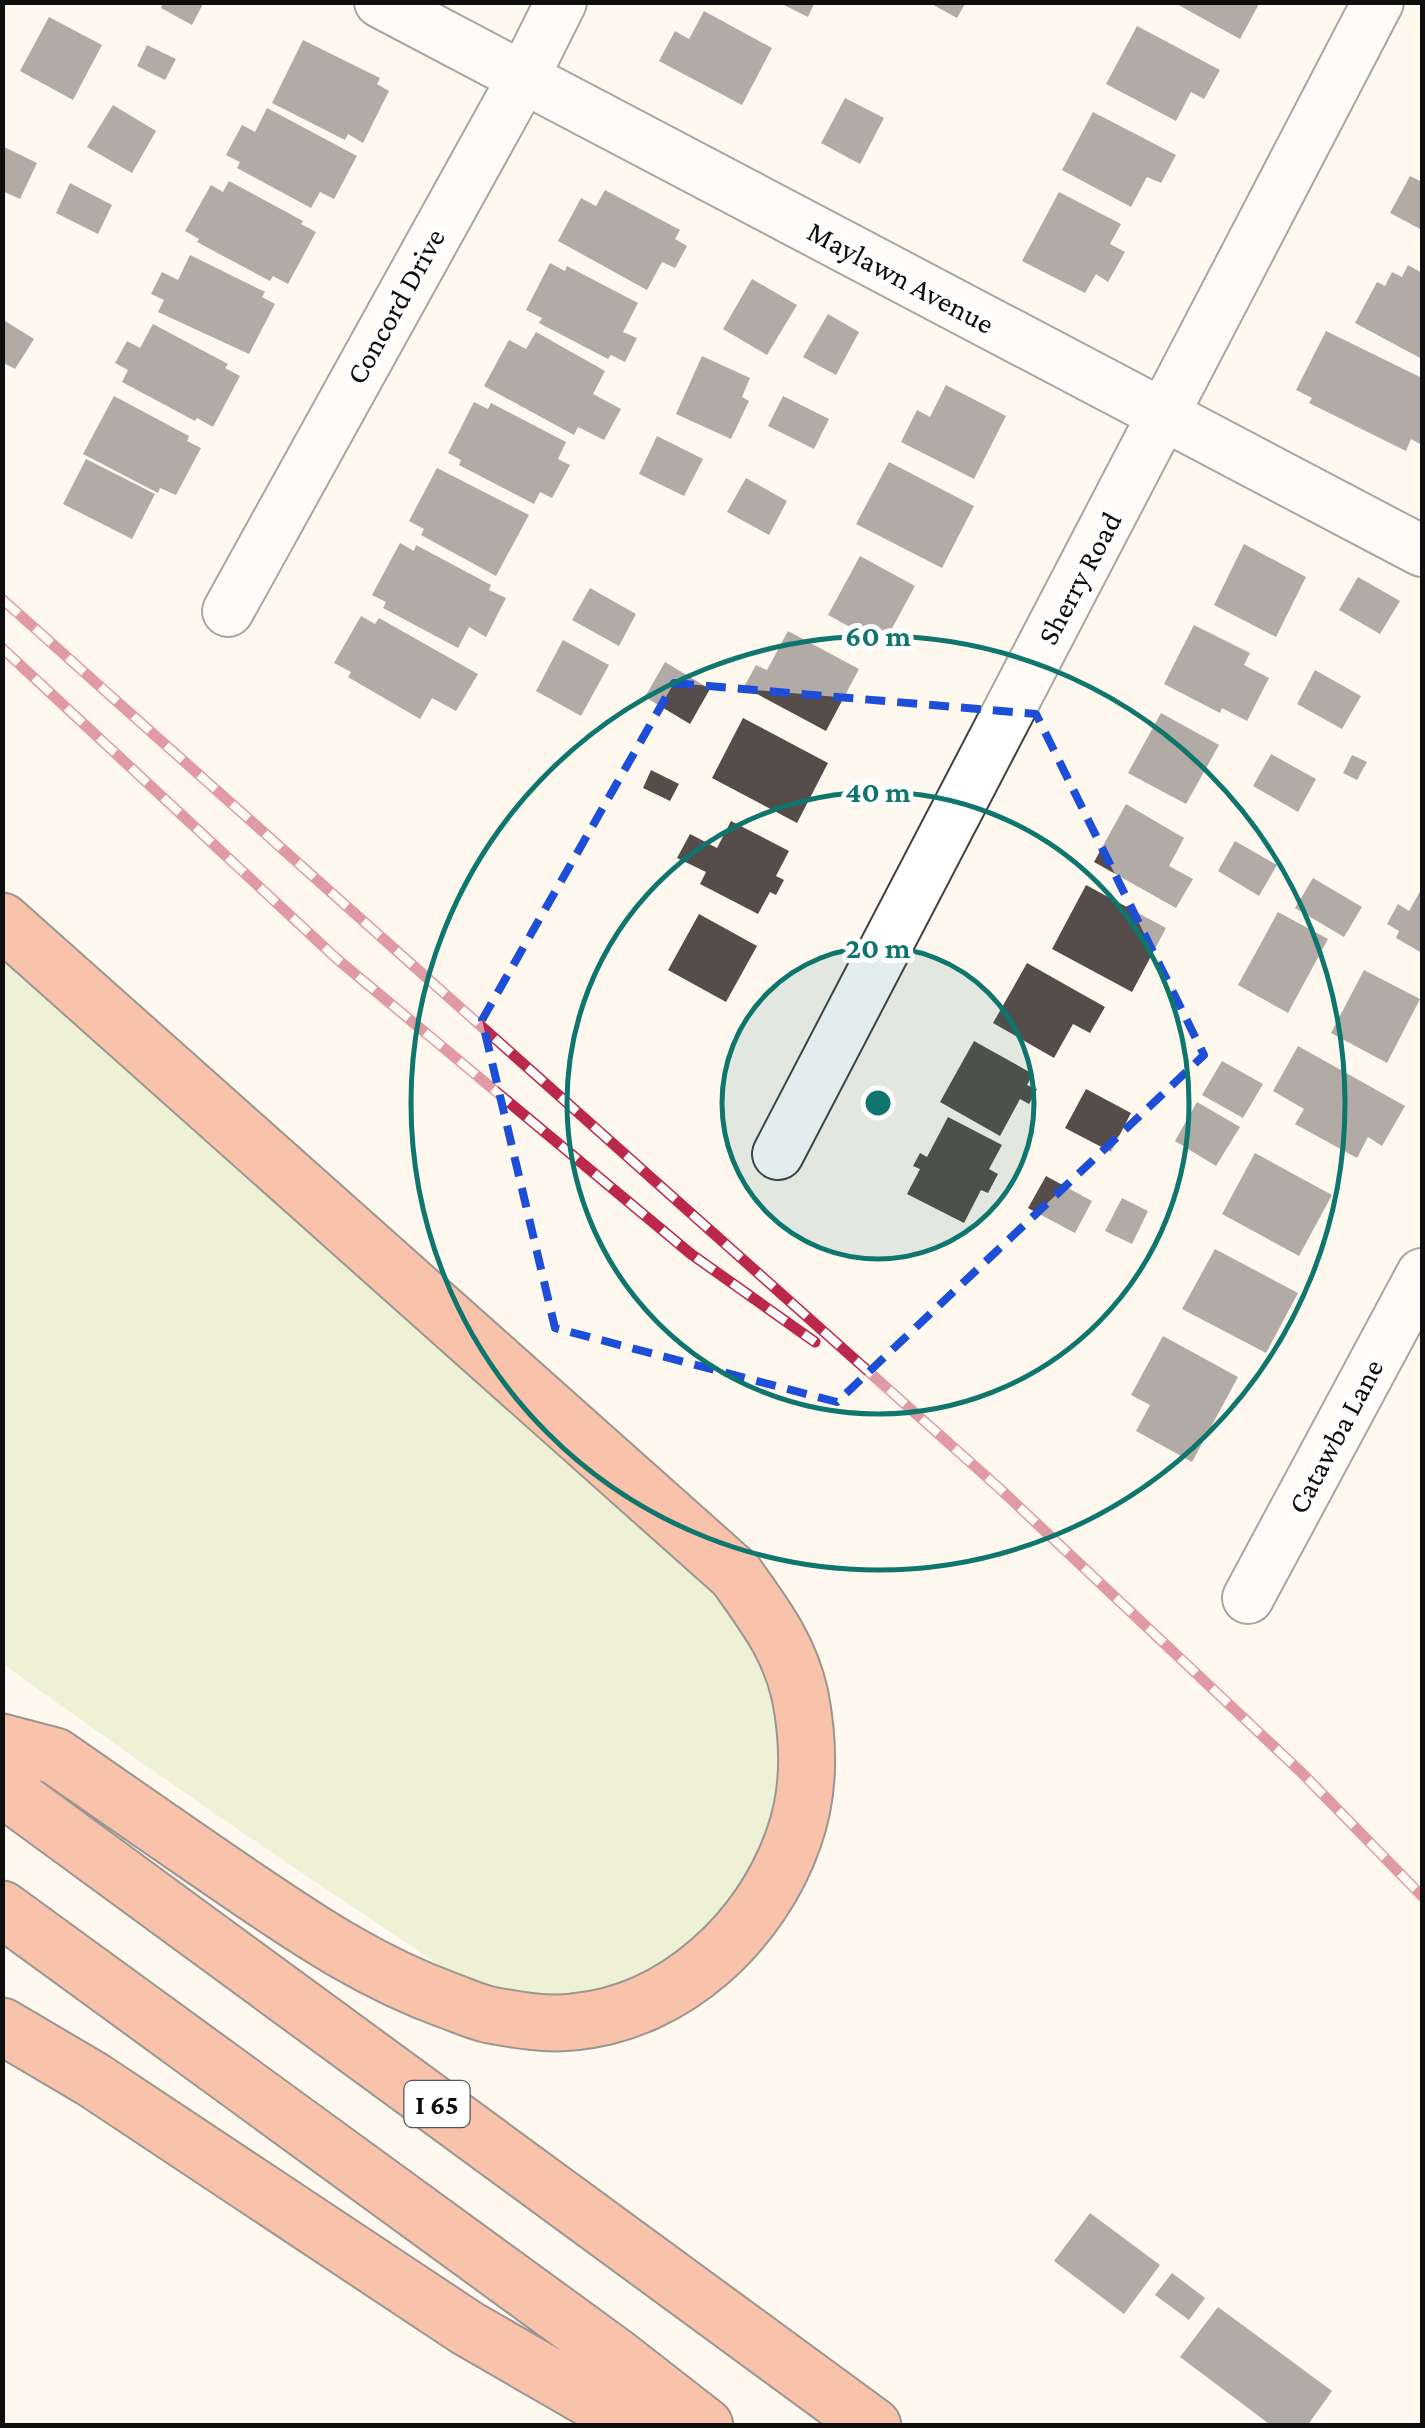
<svg xmlns="http://www.w3.org/2000/svg" width="1425" height="2428" viewBox="0 0 1425 2428" font-family="'Crimson Pro',serif">
<rect width="100%" height="100%" fill="#fff8ef"/>
<path fill="#dae8b9" d="M 3,957 L 711,1586 C 770,1659 800,1748 763,1840 C 731,1918 666,1978 582,1993 C 570,1996 556,2000 544,2000 C 527,2000 479,1989 463,1981 C 448,1974 434,1961 420,1952 C 390,1932 361,1912 332,1893 C 220,1818 111,1742 3,1664 Z"/>
<path fill="#564d4a" d="M 164,2 L 204,2 L 192,25 L 161,8 Z
M 778,2 L 815,2 L 808,17 Z
M 928,2 L 966,2 L 957,18 Z
M 1173,2 L 1260,2 L 1240,39 Z
M 704,11 L 772,48 L 742,105 L 659,61 L 675,31 L 689,39 Z
M 49,17 L 102,45 L 73,100 L 20,71 Z
M 1137,26 L 1220,70 L 1204,99 L 1191,92 L 1176,121 L 1106,84 Z
M 303,40 L 380,78 L 377,84 L 389,91 L 363,143 L 348,134 L 345,140 L 272,103 Z
M 147,45 L 176,59 L 165,80 L 137,66 Z
M 845,98 L 884,118 L 860,164 L 821,143 Z
M 113,105 L 156,131 L 132,173 L 87,147 Z
M 267,108 L 357,156 L 334,199 L 320,192 L 311,208 L 237,168 L 240,162 L 226,155 L 242,125 L 255,132 Z
M 1093,112 L 1176,155 L 1161,183 L 1147,177 L 1131,207 L 1062,170 Z
M 2,146 L 37,163 L 20,199 L 2,191 Z
M 1410,176 L 1422,182 L 1422,230 L 1390,213 Z
M 229,181 L 303,221 L 301,224 L 316,232 L 288,284 L 273,276 L 270,281 L 197,242 L 199,239 L 185,231 L 211,185 L 223,192 Z
M 70,183 L 112,205 L 98,234 L 56,213 Z
M 605,190 L 680,230 L 675,239 L 687,246 L 675,268 L 662,262 L 647,290 L 558,241 L 581,198 L 596,206 Z
M 1059,192 L 1121,224 L 1110,244 L 1125,252 L 1108,282 L 1096,274 L 1085,293 L 1022,261 Z
M 190,255 L 265,292 L 262,297 L 275,304 L 249,354 L 158,312 L 164,300 L 151,294 L 162,272 L 178,280 Z
M 550,263 L 565,271 L 567,266 L 638,303 L 623,332 L 637,338 L 625,362 L 611,355 L 608,359 L 539,323 L 542,318 L 526,310 Z
M 1408,265 L 1422,273 L 1422,359 L 1355,323 L 1377,282 L 1385,286 L 1392,272 L 1402,277 Z
M 752,279 L 797,305 L 767,355 L 723,329 Z
M 828,314 L 859,332 L 836,375 L 803,357 Z
M 2,319 L 34,339 L 15,369 L 2,362 Z
M 153,324 L 228,364 L 225,368 L 240,376 L 213,427 L 197,418 L 195,421 L 122,382 L 128,370 L 115,363 L 127,341 L 140,348 Z
M 1326,331 L 1422,378 L 1422,445 L 1411,439 L 1406,451 L 1309,403 L 1312,398 L 1296,390 Z
M 536,332 L 605,371 L 593,394 L 621,409 L 604,440 L 578,427 L 574,435 L 484,386 L 509,340 L 526,349 Z
M 702,356 L 750,378 L 742,397 L 749,401 L 731,439 L 676,414 Z
M 946,385 L 1006,416 L 974,479 L 901,442 L 917,410 L 930,417 Z
M 114,396 L 189,436 L 187,441 L 201,448 L 176,495 L 160,488 L 158,493 L 83,454 Z
M 783,396 L 829,419 L 814,449 L 768,426 Z
M 474,402 L 488,409 L 491,403 L 566,442 L 558,459 L 570,465 L 552,498 L 540,492 L 534,504 L 459,465 L 461,460 L 448,453 Z
M 657,436 L 703,459 L 684,496 L 639,474 Z
M 86,459 L 155,494 L 132,539 L 63,504 Z
M 889,462 L 974,506 L 942,568 L 856,524 Z
M 437,468 L 529,515 L 496,576 L 421,535 L 424,529 L 409,521 Z
M 746,478 L 787,501 L 769,535 L 727,512 Z
M 400,543 L 414,551 L 416,545 L 491,585 L 489,590 L 506,598 L 486,637 L 469,627 L 458,648 L 383,608 L 386,602 L 372,595 Z
M 1244,544 L 1306,577 L 1276,637 L 1214,605 Z
M 860,556 L 915,586 L 883,645 L 828,615 Z
M 1358,577 L 1400,601 L 1380,634 L 1339,610 Z
M 590,588 L 636,614 L 619,646 L 572,620 Z
M 361,616 L 375,624 L 379,618 L 478,674 L 456,711 L 432,698 L 420,719 L 348,677 L 351,672 L 334,663 Z
M 1194,625 L 1250,653 L 1244,665 L 1269,678 L 1247,721 L 1222,708 L 1220,713 L 1164,684 Z
M 788,631 L 859,669 L 826,731 L 744,687 L 756,665 L 767,670 Z
M 563,640 L 609,665 L 581,716 L 536,691 Z
M 665,662 L 710,689 L 690,724 L 645,697 Z
M 1315,670 L 1361,696 L 1342,729 L 1297,704 Z
M 1161,713 L 1219,745 L 1186,804 L 1128,773 Z
M 743,718 L 828,763 L 797,823 L 712,778 Z
M 1271,754 L 1316,779 L 1298,812 L 1253,786 Z
M 1352,755 L 1367,762 L 1357,780 L 1343,773 Z
M 651,770 L 679,784 L 670,801 L 643,788 Z
M 1126,804 L 1184,838 L 1169,866 L 1193,879 L 1176,908 L 1094,862 Z
M 731,821 L 789,851 L 776,876 L 784,880 L 776,895 L 770,892 L 758,914 L 700,884 L 706,872 L 677,858 L 690,834 L 717,848 Z
M 1235,841 L 1277,865 L 1259,896 L 1218,871 Z
M 1313,878 L 1362,907 L 1344,937 L 1295,908 Z
M 1086,885 L 1166,928 L 1132,992 L 1052,949 Z
M 1422,888 L 1422,953 L 1396,938 L 1399,931 L 1387,924 L 1398,904 L 1409,911 Z
M 1278,912 L 1328,939 L 1288,1013 L 1238,985 Z
M 699,914 L 757,946 L 726,1002 L 668,970 Z
M 1027,963 L 1105,1007 L 1090,1033 L 1073,1024 L 1054,1058 L 993,1023 Z
M 1364,970 L 1420,999 L 1387,1063 L 1331,1033 Z
M 974,1041 L 1033,1074 L 1027,1085 L 1037,1089 L 1029,1104 L 1020,1099 L 1000,1136 L 940,1102 Z
M 1298,1046 L 1405,1106 L 1382,1146 L 1368,1137 L 1357,1158 L 1295,1124 L 1304,1109 L 1273,1091 Z
M 1222,1061 L 1263,1084 L 1243,1118 L 1202,1095 Z
M 1086,1089 L 1131,1113 L 1111,1152 L 1065,1128 Z
M 1197,1102 L 1240,1127 L 1216,1166 L 1175,1141 Z
M 948,1117 L 1002,1145 L 989,1169 L 998,1174 L 988,1193 L 981,1190 L 964,1223 L 907,1194 L 920,1169 L 913,1166 L 920,1153 L 927,1157 Z
M 1255,1153 L 1332,1195 L 1299,1256 L 1222,1214 Z
M 1046,1176 L 1092,1201 L 1075,1233 L 1028,1208 Z
M 1122,1198 L 1148,1211 L 1132,1244 L 1105,1231 Z
M 1215,1249 L 1298,1293 L 1266,1353 L 1182,1309 Z
M 1163,1336 L 1238,1377 L 1192,1462 L 1136,1431 L 1150,1405 L 1131,1395 Z
M 1090,2213 L 1160,2265 L 1124,2314 L 1054,2261 Z
M 1172,2273 L 1205,2298 L 1189,2320 L 1155,2295 Z
M 1218,2307 L 1332,2391 L 1307,2426 L 1272,2426 L 1180,2357 Z"/>
<g fill="none" stroke-linecap="round" stroke-linejoin="round">
<defs>
<path id="street" d="M 380,2 L 1422,551
M 228,611 L 523,78 L 561,2
M 778,1154 L 1378,2
M 1248,1598 L 1422,1274"/>
<path id="highway" d="M 2,921 L 736,1575 C 764,1615 789,1646 800,1695 C 809,1741 810,1792 794,1837 C 762,1931 675,2013 573,2022 C 546,2025 517,2020 490,2015 C 476,2012 461,2005 447,2000 C 373,1973 314,1934 249,1890 C 184,1846 120,1801 55,1756 L 2,1742
M 2,1783 L 23,1803 L 873,2426
M 2,1909 L 614,2355 L 705,2426
M 2,2026 L 92,2079 L 467,2328 L 637,2426"/>
</defs>
<use href="#street" stroke="#414141" stroke-width="54"/>
<use href="#highway" stroke="#1f1f1f" stroke-width="59"/>
<use href="#street" stroke="#fff" stroke-width="50"/>
<use href="#highway" stroke="#f1835a" stroke-width="55"/>
<defs>
<path id="rail" d="M 2,599 L 998,1487 L 1301,1772 L 1422,1896
M 2,648 L 337,959 L 691,1254 L 815,1342"/>
</defs>
<use href="#rail" stroke="#bb284b" stroke-width="11"/>
<use href="#rail" stroke="#fff" stroke-width="8" stroke-dasharray="22" stroke-linecap="butt"/>
</g>
<path d="M0 0H1425V2428H0ZM 674,683 L 1036,714 L 1204,1055 L 837,1402 L 555,1328 L 482,1020 Z" fill="#fff8ef" fill-opacity=".55" fill-rule="evenodd"/>
<path fill="none" stroke="#1d4ed8" stroke-width="8" stroke-dasharray="20 12" stroke-linejoin="round" d="M 674,683 L 1036,714 L 1204,1055 L 837,1402 L 555,1328 L 482,1020 Z"/>
<circle cx="878" cy="1103" r="156" fill="#0f766e" fill-opacity=".12"/>
<g fill="none" stroke="#0f766e" stroke-width="5">
<circle cx="878" cy="1103" r="156"/>
<circle cx="878" cy="1103" r="311"/>
<circle cx="878" cy="1103" r="467"/>
</g>
<g text-anchor="middle" dominant-baseline="central" stroke-width="10" stroke-linejoin="round" paint-order="stroke">
<rect fill="#fff" stroke="#565656" stroke-width="2.5" x="404.5" y="2081" width="65" height="46" rx="8"/>
<g font-size="28" font-weight="bold" fill="#0e0e0e">
<text x="437" y="2104">I 65</text>
</g>
<g font-size="30" fill="#0e0e0e" stroke="#fff">
<text transform="translate(901 277) rotate(28)">Maylawn Avenue</text>
<text transform="translate(395 306) rotate(-61)">Concord Drive</text>
<text transform="translate(1079 578) rotate(-62)">Sherry Road</text>
<text transform="translate(1335 1436) rotate(-62)">Catawba Lane</text>
</g>
</g>
<circle cx="878" cy="1103" r="15" fill="#0f766e" stroke="#fff" stroke-width="5"/>
<g font-size="30" text-anchor="middle" font-weight="bold" fill="#0f766e" stroke="#fff" stroke-width="10" stroke-linejoin="round" paint-order="stroke">
<text x="878" y="646">60 m</text>
<text x="878" y="802">40 m</text>
<text x="878" y="958">20 m</text>
</g>
<rect width="1425" height="2428" fill="none" stroke="#0e0e0e" stroke-width="10"/>
</svg>
